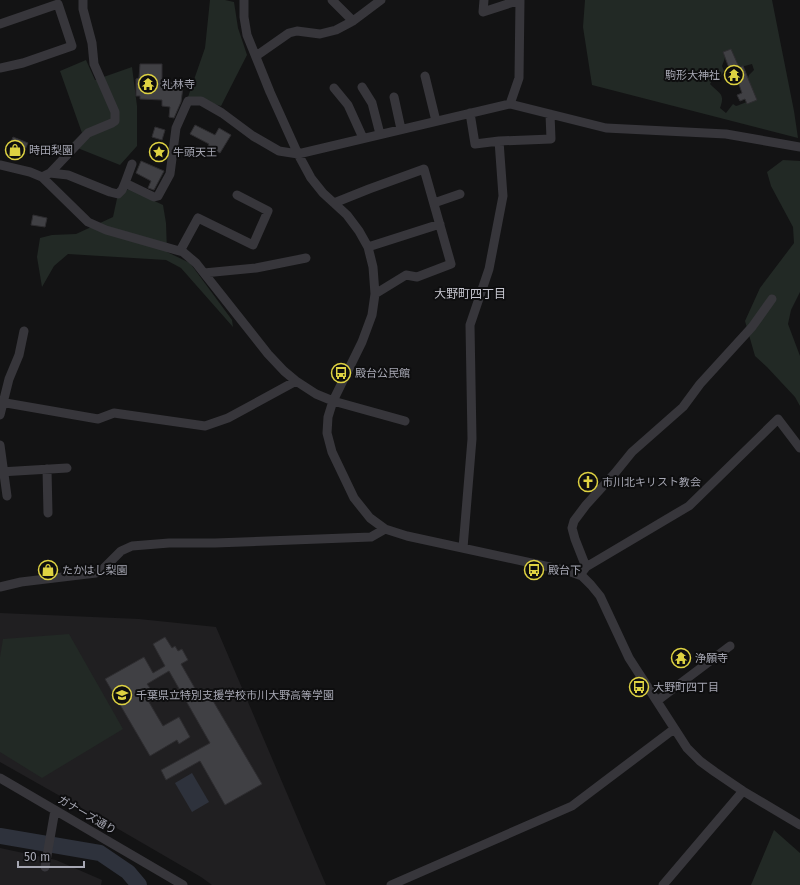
<svg xmlns="http://www.w3.org/2000/svg" width="800" height="885" viewBox="0 0 800 885" font-family="'Fira Sans','Noto Sans JP',sans-serif">
<rect width="100%" height="100%" fill="#131314"/>
<path fill="#201f21" d="M 0,613 L 139,619 L 216,627 L 326,885 L 212,885 L 201,877 L 120,830 L 0,762 Z
M 0,848 L 56,860 L 102,880 L 101,885 L 0,885 Z"/>
<path fill="#222925" fill-rule="evenodd" d="M 210,0 L 225,0 L 234,2 L 238,28 L 247,55 L 221,106 L 188,97 L 205,48 Z
M 585,0 L 772,0 L 794,111 L 798,138 L 592,85 L 583,27 ZM 724,52 L 737,68 L 752,64 L 754,70 L 749,75 L 747,81 L 754,93 L 755,97 C 752,100 740,105 736,106 L 733,104 L 726,113 L 720,108 C 726,93 718,93 710,84 L 713,79 C 719,79 721,76 724,71 L 722,66 L 725,58 Z
M 86,60 L 95,80 L 132,67 L 137,106 L 137,146 L 120,165 L 70,145 L 82,133 L 60,71 Z
M 783,160 L 800,161 L 800,292 L 791,310 L 788,324 L 800,356 L 800,406 L 795,397 L 767,367 L 755,356 L 745,321 L 760,288 L 794,243 L 793,227 L 771,186 L 767,172 Z
M 129,189 L 163,205 L 166,223 L 167,252 L 190,263 L 232,320 L 233,327 L 181,268 L 166,260 L 68,254 L 54,266 L 42,287 L 37,257 L 40,238 L 52,235 L 76,234 L 113,217 L 118,194 Z
M 69,634 L 123,729 L 42,778 L 0,752 L 0,657 L 3,639 Z
M 774,830 L 800,853 L 800,885 L 751,885 Z"/>
<path fill="#2e323c" d="M 192,773 L 209,802 L 192,812 L 175,783 Z"/>
<g fill="none" stroke-linecap="round" stroke-linejoin="round">
<path stroke="#2e323c" stroke-width="16" d="M 0,836 L 100,853 L 128,872 L 139,885"/>
</g>
<path fill="#404044" stroke="#2e2d30" d="M 731,49 L 739,67 L 743,66 L 757,100 L 747,104 L 745,99 L 740,101 L 737,95 L 742,93 L 737,79 L 732,81 L 731,79 L 729,80 L 726,73 L 728,72 L 727,69 L 729,68 L 723,52 Z
M 140,64 L 162,64 L 162,81 L 182,83 L 181,87 L 183,87 L 181,102 L 174,118 L 169,117 L 170,107 L 162,106 L 162,100 L 140,99 L 140,96 L 136,96 L 136,79 L 139,78 Z
M 195,125 L 215,135 L 219,128 L 231,135 L 220,153 L 208,146 L 209,144 L 190,134 Z
M 155,127 L 165,130 L 162,140 L 152,137 Z
M 13,137 L 28,143 L 25,150 L 21,148 L 17,159 L 6,155 Z
M 141,161 L 164,171 L 154,190 L 148,188 L 151,181 L 136,173 Z
M 33,215 L 47,218 L 45,227 L 31,225 Z
M 165,637 L 172,648 L 175,646 L 178,651 L 182,649 L 188,660 L 181,664 L 201,699 L 209,694 L 262,784 L 225,805 L 200,761 L 166,780 L 161,770 L 210,743 L 169,671 L 147,684 L 150,688 L 143,692 L 163,726 L 179,717 L 190,737 L 179,744 L 177,740 L 150,756 L 105,679 L 144,657 L 153,673 L 165,666 L 153,644 Z"/>
<g fill="none" stroke-linecap="round" stroke-linejoin="round">
<path stroke="#37363b" stroke-width="9" d="M 244,0 L 244,17 L 247,35 L 270,92 L 298,154 L 311,178 L 323,193 L 347,215 L 359,231 L 368,247 L 373,267 L 375,294 L 372,315 L 362,342 L 333,401 L 328,417 L 327,433 L 332,452 L 354,498 L 370,518 L 385,529 L 407,536 L 568,571 L 582,576 L 591,585 L 600,596 L 629,658 L 687,748 L 700,761 L 715,772 L 743,791 L 800,825
M 332,0 L 353,21
M 484,0 L 483,12 L 520,0
M 0,24 L 58,4 L 72,46 L 23,63 L 0,68
M 256,56 L 289,33 L 297,31 L 320,34 L 336,30 L 353,21 L 381,0
M 425,76 L 436,121
M 362,87 L 372,103 L 380,134
M 334,88 L 348,105 L 363,138
M 394,97 L 401,129
M 510,104 L 519,78 L 520,0
M 499,141 L 551,139 L 550,114
M 0,165 L 30,172 L 42,177 L 88,222 L 106,230 L 183,252 L 196,263 L 268,354 L 284,371 L 296,381 L 316,394 L 333,401 L 405,421
M 50,173 L 88,133 L 112,123 L 115,121 L 115,112 L 94,64 L 92,43 L 83,9 L 83,0
M 42,177 L 50,173 L 68,175 L 110,192 L 118,194 L 122,190 L 125,183 L 154,197 L 158,196 L 170,174 L 176,128 L 188,101 L 201,101 L 222,113 L 253,136 L 279,151 L 298,154 L 510,104 L 606,128 L 726,134 L 800,147
M 125,183 L 132,164
M 334,203 L 369,189 L 424,169 L 451,264 L 417,277 L 406,275 L 375,294
M 434,203 L 460,194
M 368,247 L 440,224
M 180,251 L 198,218 L 253,245 L 268,211 L 237,195
M 204,273 L 256,268 L 306,258
M 0,402 L 98,419 L 114,413 L 205,426 L 228,418 L 296,381
M 0,415 L 9,379 L 19,355 L 24,331
M 0,445 L 7,496
M 47,469 L 48,513
M 0,472 L 67,468
M 463,548 L 472,439 L 470,325 L 489,269 L 503,196 L 499,141 L 475,144 L 470,113
M 586,567 L 575,539 L 572,528 L 574,521 L 586,505 L 615,473 L 632,452 L 683,407 L 700,384 L 752,327 L 772,299
M 583,571 L 586,567 L 689,506 L 778,419 L 800,448
M 0,587 L 21,582 L 96,573 L 102,570 L 121,551 L 132,546 L 169,543 L 215,543 L 371,537 L 385,529
M 657,701 L 730,646
M 0,778 L 183,885
M 45,867 L 55,810
M 391,885 L 572,806 L 674,729
M 663,885 L 743,791"/>
</g>
<defs>
<symbol id="temple-ring" viewBox="-11 -11 22 22"><circle r="9.5" fill="#0e0e0f" stroke="#ded242" stroke-width="1.5"/><path d="M0-6L5-2H3V0L6.5 2.5H4V6H1.5V3h-3V6H-4V2.5H-6.5L-3 0V-2H-5Z" fill="#ded242"/></symbol>
<symbol id="shop-ring" viewBox="-11 -11 22 22"><circle r="9.5" fill="#0e0e0f" stroke="#ded242" stroke-width="1.5"/><path d="M-5-2.5h2.3a2.7 3.5 0 0 1 5.4 0H5L5.5 6h-11ZM-1.5-2.5h3a1.5 2.3 0 0 0-3 0Z" fill="#ded242"/></symbol>
<symbol id="sight-ring" viewBox="-11 -11 22 22"><circle r="9.5" fill="#0e0e0f" stroke="#ded242" stroke-width="1.5"/><path d="M0-6L1.8-2.2L6-1.7L2.9 1.2L3.7 5.4L0 3.3L-3.7 5.4L-2.9 1.2L-6-1.7L-1.8-2.2Z" fill="#ded242"/></symbol>
<symbol id="bus-ring" viewBox="-11 -11 22 22"><circle r="9.5" fill="#0e0e0f" stroke="#ded242" stroke-width="1.5"/><path d="M-5-6H5V4H4V6H2V4H-2V6H-4V4H-5ZM-3.5-4V0h7V-4ZM-3.5 1.2v1.5H-2V1.2ZM2 1.2v1.5H3.5V1.2Z" fill="#ded242"/></symbol>
<symbol id="church-ring" viewBox="-11 -11 22 22"><circle r="9.5" fill="#0e0e0f" stroke="#ded242" stroke-width="1.5"/><path d="M-1.2-6h2.4v3.5h3.3v2.4h-3.3V6h-2.4V-.1h-3.3v-2.4h3.3Z" fill="#ded242"/></symbol>
<symbol id="school-ring" viewBox="-11 -11 22 22"><circle r="9.5" fill="#0e0e0f" stroke="#ded242" stroke-width="1.5"/><path d="M0-5L7-2L0 1L-7-2ZM-4 1L0 2.5L4 1V4Q0 6-4 4Z" fill="#ded242"/></symbol>
</defs>
<g fill-rule="evenodd">
<use href="#temple-ring" x="723" y="64" width="22" height="22"/>
<use href="#temple-ring" x="137" y="73" width="22" height="22"/>
<use href="#shop-ring" x="4" y="139" width="22" height="22"/>
<use href="#sight-ring" x="148" y="141" width="22" height="22"/>
<use href="#bus-ring" x="330" y="362" width="22" height="22"/>
<use href="#church-ring" x="577" y="471" width="22" height="22"/>
<use href="#shop-ring" x="37" y="559" width="22" height="22"/>
<use href="#bus-ring" x="523" y="559" width="22" height="22"/>
<use href="#temple-ring" x="670" y="647" width="22" height="22"/>
<use href="#bus-ring" x="628" y="676" width="22" height="22"/>
<use href="#school-ring" x="111" y="684" width="22" height="22"/>
</g>
<g text-anchor="middle" dominant-baseline="central" stroke-width="4" stroke-linejoin="round" paint-order="stroke">
<g font-size="11" fill="#a6a7b3" stroke="#0e0e0f" text-anchor="start">
<text x="720" y="75" text-anchor="end">駒形大神社</text>
<text x="162" y="84">礼林寺</text>
<text x="29" y="150">時田梨園</text>
<text x="173" y="152">牛頭天王</text>
<text x="355" y="373">殿台公民館</text>
<text x="602" y="482">市川北キリスト教会</text>
<text x="62" y="570">たかはし梨園</text>
<text x="548" y="570">殿台下</text>
<text x="695" y="658">浄願寺</text>
<text x="653" y="687">大野町四丁目</text>
<text x="136" y="695">千葉県立特別支援学校市川大野高等学園</text>
</g>
<g font-size="11" fill="#a6a7b3" stroke="#0e0e0f">
<text transform="translate(87 815) rotate(30)">ガナーズ通り</text>
</g>
<g font-size="12" fill="#c7c7d0" stroke="#0e0e0f">
<text x="470" y="294">大野町四丁目</text>
</g>
</g>
<path d="M18 861v6h66v-6" fill="none" stroke="#a6a7b3" stroke-width="2"/>
<text x="24" y="861" font-size="12" fill="#a6a7b3" stroke="#0e0e0f" stroke-width="3" paint-order="stroke">50 m</text>
</svg>
